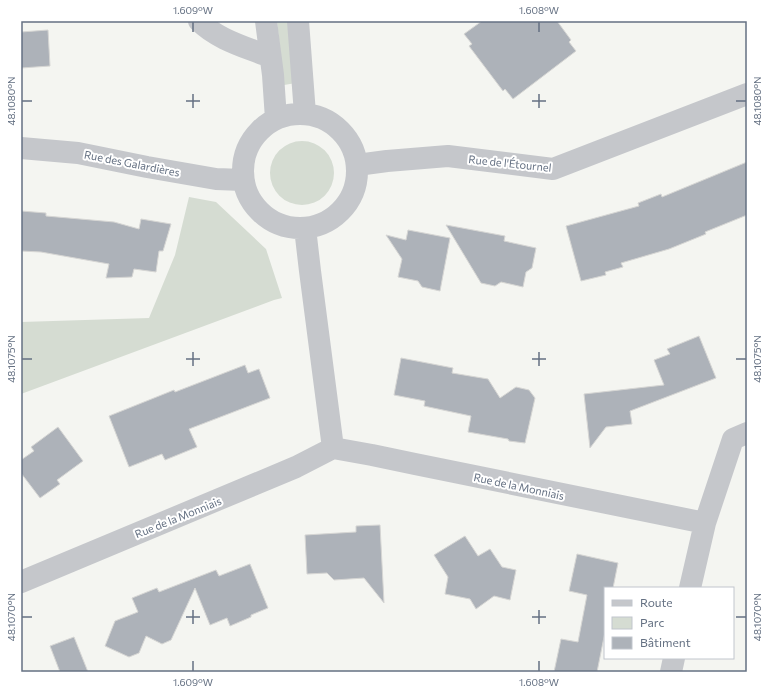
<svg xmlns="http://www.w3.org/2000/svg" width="768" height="693" viewBox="0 0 768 693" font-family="Commissioner,sans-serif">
<rect width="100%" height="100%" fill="#f4f5f1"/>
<path fill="#d5dcd2" d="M 277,21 L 289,21 L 296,83 L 284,85 Z
M270 173a32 32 0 1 1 64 0a32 32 0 1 1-64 0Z
M 189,197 L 216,202 L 266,249 L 282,298 L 274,300 L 21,394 L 21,322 L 149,318 L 175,255 Z"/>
<path fill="#adb2b9" stroke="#d6d6d4" d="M 482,21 L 557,21 L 571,40 L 569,42 L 576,51 L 513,99 L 505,89 L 503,91 L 469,46 L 472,44 L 464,34 Z
M 48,30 L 50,66 L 21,68 L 21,32 Z
M 747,162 L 747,215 L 705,232 L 706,234 L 669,249 L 621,263 L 623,267 L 605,272 L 606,275 L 581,281 L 566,226 L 639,206 L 638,203 L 661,194 L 662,197 Z
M 21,211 L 46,213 L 46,216 L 114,222 L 139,229 L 141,219 L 171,224 L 163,251 L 159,251 L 156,272 L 134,269 L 132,277 L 106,278 L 109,264 L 41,252 L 21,251 Z
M 446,225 L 505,236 L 504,241 L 536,248 L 532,268 L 526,272 L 523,287 L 501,282 L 495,286 L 481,283 Z
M 408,230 L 450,238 L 440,291 L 422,287 L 418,281 L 398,277 L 402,259 L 386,235 L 406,240 Z
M 699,336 L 716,378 L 630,411 L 632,424 L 606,427 L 590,448 L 584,394 L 664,385 L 654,360 L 670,354 L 667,349 Z
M 401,358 L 453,368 L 452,373 L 488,379 L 500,398 L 516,387 L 529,390 L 535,398 L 525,443 L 509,441 L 508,439 L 468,432 L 471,416 L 424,406 L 425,401 L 394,395 Z
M 245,365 L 248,373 L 259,369 L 270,398 L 189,429 L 197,447 L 165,460 L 162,454 L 129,467 L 109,416 L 174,390 L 175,392 Z
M 58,427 L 83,461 L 57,480 L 60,484 L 40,498 L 21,473 L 21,460 L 34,451 L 31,447 Z
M 380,525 L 384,603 L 364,578 L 334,580 L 327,573 L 307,574 L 305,535 L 356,532 L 356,526 Z
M 465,536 L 478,556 L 490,549 L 502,567 L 516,570 L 510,600 L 494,596 L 476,609 L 470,599 L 445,594 L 448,577 L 434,555 Z
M 577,554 L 618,563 L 613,588 L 605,588 L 605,632 L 597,672 L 554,672 L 561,639 L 578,642 L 587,595 L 569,591 Z
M 250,564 L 268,608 L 251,615 L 251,617 L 230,626 L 227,618 L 210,625 L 195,588 L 171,640 L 162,644 L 146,636 L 139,653 L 129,657 L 105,646 L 115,621 L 138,612 L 132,598 L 157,588 L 159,592 L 216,570 L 219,576 Z
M 74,637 L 88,672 L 60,672 L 50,646 Z"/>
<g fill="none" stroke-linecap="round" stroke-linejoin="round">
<path stroke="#c5c7cb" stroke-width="22" d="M 199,21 C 218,40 246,47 270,57
M 266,21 L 273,75 L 276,119
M 298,21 L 305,114
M243 171a57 57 0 1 1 114 0a57 57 0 1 1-114 0Z
M 21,148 L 78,153 L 147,167 L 216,179 L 243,180
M 357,165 L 387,161 L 448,156 L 553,169 L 747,94
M 305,228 L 310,271 L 333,448
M 21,582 L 296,467 L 333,448 L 372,455 L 415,464 L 705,523 L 733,439 L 747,433
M 690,588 L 705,523
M 671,672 L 674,658"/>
</g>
<path fill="none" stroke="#647082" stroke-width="1.5" d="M 193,22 L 193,32M 539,22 L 539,32M 193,94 L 193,108M 539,94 L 539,108M 22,101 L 32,101M 186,101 L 200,101M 532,101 L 546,101M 736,101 L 746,101M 193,352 L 193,366M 539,352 L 539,366M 22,359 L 32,359M 186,359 L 200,359M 532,359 L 546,359M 736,359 L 746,359M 193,610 L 193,624M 539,610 L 539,624M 22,617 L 32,617M 186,617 L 200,617M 532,617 L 546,617M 736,617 L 746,617M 193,661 L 193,671M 539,661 L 539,671"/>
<g text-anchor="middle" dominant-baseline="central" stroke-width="4" stroke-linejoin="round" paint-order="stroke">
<g font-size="11" fill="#647082" stroke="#fff">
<text transform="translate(132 163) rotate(11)">Rue des Galardières</text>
<text transform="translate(510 163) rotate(6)">Rue de l'Étournel</text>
<text transform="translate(519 486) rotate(12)">Rue de la Monniais</text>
<text transform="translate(178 517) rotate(-22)">Rue de la Monniais</text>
</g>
</g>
<rect width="768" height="693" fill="none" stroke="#ffffff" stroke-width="44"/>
<rect x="604" y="587" width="130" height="72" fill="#ffffff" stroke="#c1c6cd"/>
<rect x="612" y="600" width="20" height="6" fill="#c5c7cb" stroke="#c1c6cd"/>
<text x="640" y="607" font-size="12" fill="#647082">Route</text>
<rect x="612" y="617" width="20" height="12" fill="#d5dcd2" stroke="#c1c6cd"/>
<text x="640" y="627" font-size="12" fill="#647082">Parc</text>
<rect x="612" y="637" width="20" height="12" fill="#adb2b9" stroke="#c1c6cd"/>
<text x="640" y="647" font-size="12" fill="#647082">Bâtiment</text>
<rect x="22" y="22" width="724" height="649" fill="none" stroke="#647082" stroke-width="1.5"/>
<g font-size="10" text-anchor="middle" fill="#647082">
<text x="193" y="14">1.609°W</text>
<text x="539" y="14">1.608°W</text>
<text transform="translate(11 101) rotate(-90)" y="4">48.1080°N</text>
<text transform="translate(757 101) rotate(-90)" y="4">48.1080°N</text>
<text transform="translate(11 359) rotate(-90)" y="4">48.1075°N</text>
<text transform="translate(757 359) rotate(-90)" y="4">48.1075°N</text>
<text transform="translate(11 617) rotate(-90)" y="4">48.1070°N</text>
<text transform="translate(757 617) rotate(-90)" y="4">48.1070°N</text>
<text x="193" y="686">1.609°W</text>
<text x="539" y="686">1.608°W</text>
</g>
</svg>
